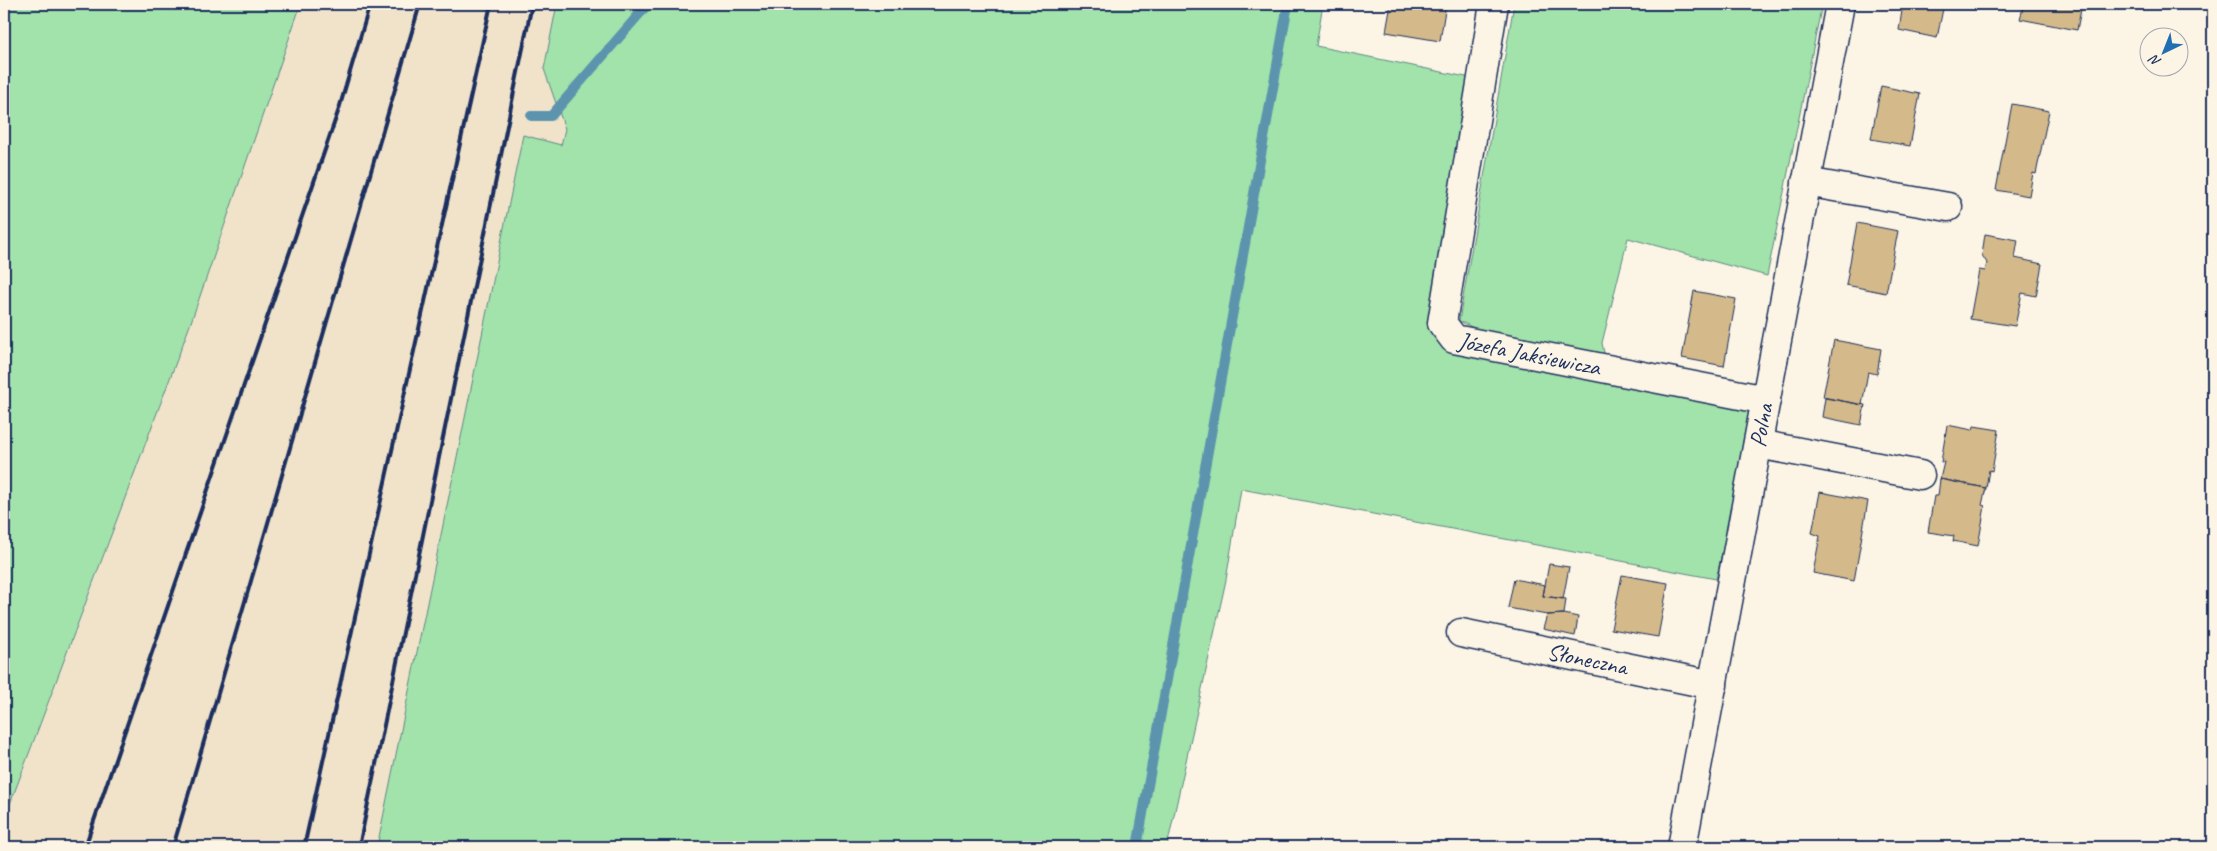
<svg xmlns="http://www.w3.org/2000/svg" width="2217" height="851" viewBox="0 0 2217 851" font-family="Caveat,sans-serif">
<rect width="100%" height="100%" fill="#fcf5e5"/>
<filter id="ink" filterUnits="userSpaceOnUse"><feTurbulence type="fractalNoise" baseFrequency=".02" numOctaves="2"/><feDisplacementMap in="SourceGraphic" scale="10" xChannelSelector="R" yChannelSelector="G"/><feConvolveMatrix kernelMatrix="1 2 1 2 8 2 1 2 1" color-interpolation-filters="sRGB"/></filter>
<g filter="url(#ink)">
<path fill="#f0e3ca" d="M 301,4 L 599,4 L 426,847 L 4,847 L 4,820 L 190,325 Z"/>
<path fill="#a2e2ab" stroke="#5e8884" d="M 4,4 L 301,4 L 190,325 L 4,820 Z
M 557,4 L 1323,4 L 1316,46 L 1471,78 L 1429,326 L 1755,410 L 1716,579 L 1241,489 L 1226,580 L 1167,847 L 377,847 L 523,135 L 561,145 L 565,129 L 544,69 Z
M 1514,4 L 1822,4 L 1767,276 L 1628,238 L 1602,343 L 1605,357 L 1487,334 L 1459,321 Z"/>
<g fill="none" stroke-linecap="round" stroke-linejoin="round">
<path stroke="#5c94ae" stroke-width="10" d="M 531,116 L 551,116 L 648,4
M 1137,847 L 1288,4"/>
</g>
<path fill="#d4b98a" stroke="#1b2f5e" d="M 1391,4 L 1446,4 L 1440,41 L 1386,32 Z
M 1903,4 L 1944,4 L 1937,38 L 1899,30 Z
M 2024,4 L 2082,4 L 2077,30 L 2020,19 Z
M 1881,86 L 1920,94 L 1910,146 L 1871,139 Z
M 2012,104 L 2049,111 L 2036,174 L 2033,173 L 2029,196 L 1996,190 Z
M 1857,223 L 1898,231 L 1886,293 L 1846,285 Z
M 1985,234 L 2018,240 L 2015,258 L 2042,264 L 2036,296 L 2022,293 L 2015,326 L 1970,319 L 1979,270 L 1985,271 L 1987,263 L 1982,255 Z
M 1694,291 L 1736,299 L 1724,366 L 1682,358 Z
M 1834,340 L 1881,349 L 1877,374 L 1868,372 L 1862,405 L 1823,397 Z
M 1825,398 L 1865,405 L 1861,425 L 1822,417 Z
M 1947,425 L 1973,430 L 1974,426 L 1999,430 L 1992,471 L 1989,470 L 1986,488 L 1940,479 L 1944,462 L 1941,462 Z
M 1940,479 L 1986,488 L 1982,505 L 1985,506 L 1978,546 L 1953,541 L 1954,536 L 1928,532 L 1934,496 L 1938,496 Z
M 1820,492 L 1868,501 L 1854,581 L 1813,573 L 1820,536 L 1812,533 Z
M 1549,564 L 1569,567 L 1563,599 L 1543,596 Z
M 1622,575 L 1668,583 L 1658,637 L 1611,629 Z
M 1514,579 L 1545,585 L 1543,596 L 1566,599 L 1564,614 L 1547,615 L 1508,608 Z
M 1564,614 L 1578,617 L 1575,636 L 1543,629 L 1547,615 Z"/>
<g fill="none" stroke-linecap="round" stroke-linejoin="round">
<defs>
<g id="minor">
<path id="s1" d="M 1494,4 L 1442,323 L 1454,339 L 1766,400"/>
<path d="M 1806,182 L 1948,207"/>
<path d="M 1758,444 L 1920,475"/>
<path id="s2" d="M 1461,633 L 1713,685"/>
<path id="s3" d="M 1682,847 L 1840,4"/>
</g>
</defs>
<use href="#minor" stroke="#1b2f5e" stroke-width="31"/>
<use href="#minor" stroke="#fcf5e5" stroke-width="28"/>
<path stroke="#1b2f5e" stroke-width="4" d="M 85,847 L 339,109 L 370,4
M 173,847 L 420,4
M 304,847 L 491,4
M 359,847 L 532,4"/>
</g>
</g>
<g text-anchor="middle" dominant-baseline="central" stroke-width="4.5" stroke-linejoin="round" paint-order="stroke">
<g font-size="24" fill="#1b2f5e" stroke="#fcf5e5">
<text stroke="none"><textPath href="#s1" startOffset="420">Józefa Jaksiewicza</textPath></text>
<text stroke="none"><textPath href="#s3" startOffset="429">Polna</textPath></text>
<text stroke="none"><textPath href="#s2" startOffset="129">Słoneczna</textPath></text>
</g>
</g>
<rect width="2217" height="851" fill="none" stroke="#fcf5e5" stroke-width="20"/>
<rect x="10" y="10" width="2197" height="831" fill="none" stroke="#1b2f5e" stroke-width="2" filter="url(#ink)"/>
<g transform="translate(2164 52) rotate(223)"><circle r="24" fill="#fcf5e5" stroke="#a2a6af"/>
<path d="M0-4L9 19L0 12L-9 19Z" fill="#1f6fb2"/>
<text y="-8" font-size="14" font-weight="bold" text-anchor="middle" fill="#1b2f5e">N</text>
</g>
</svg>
